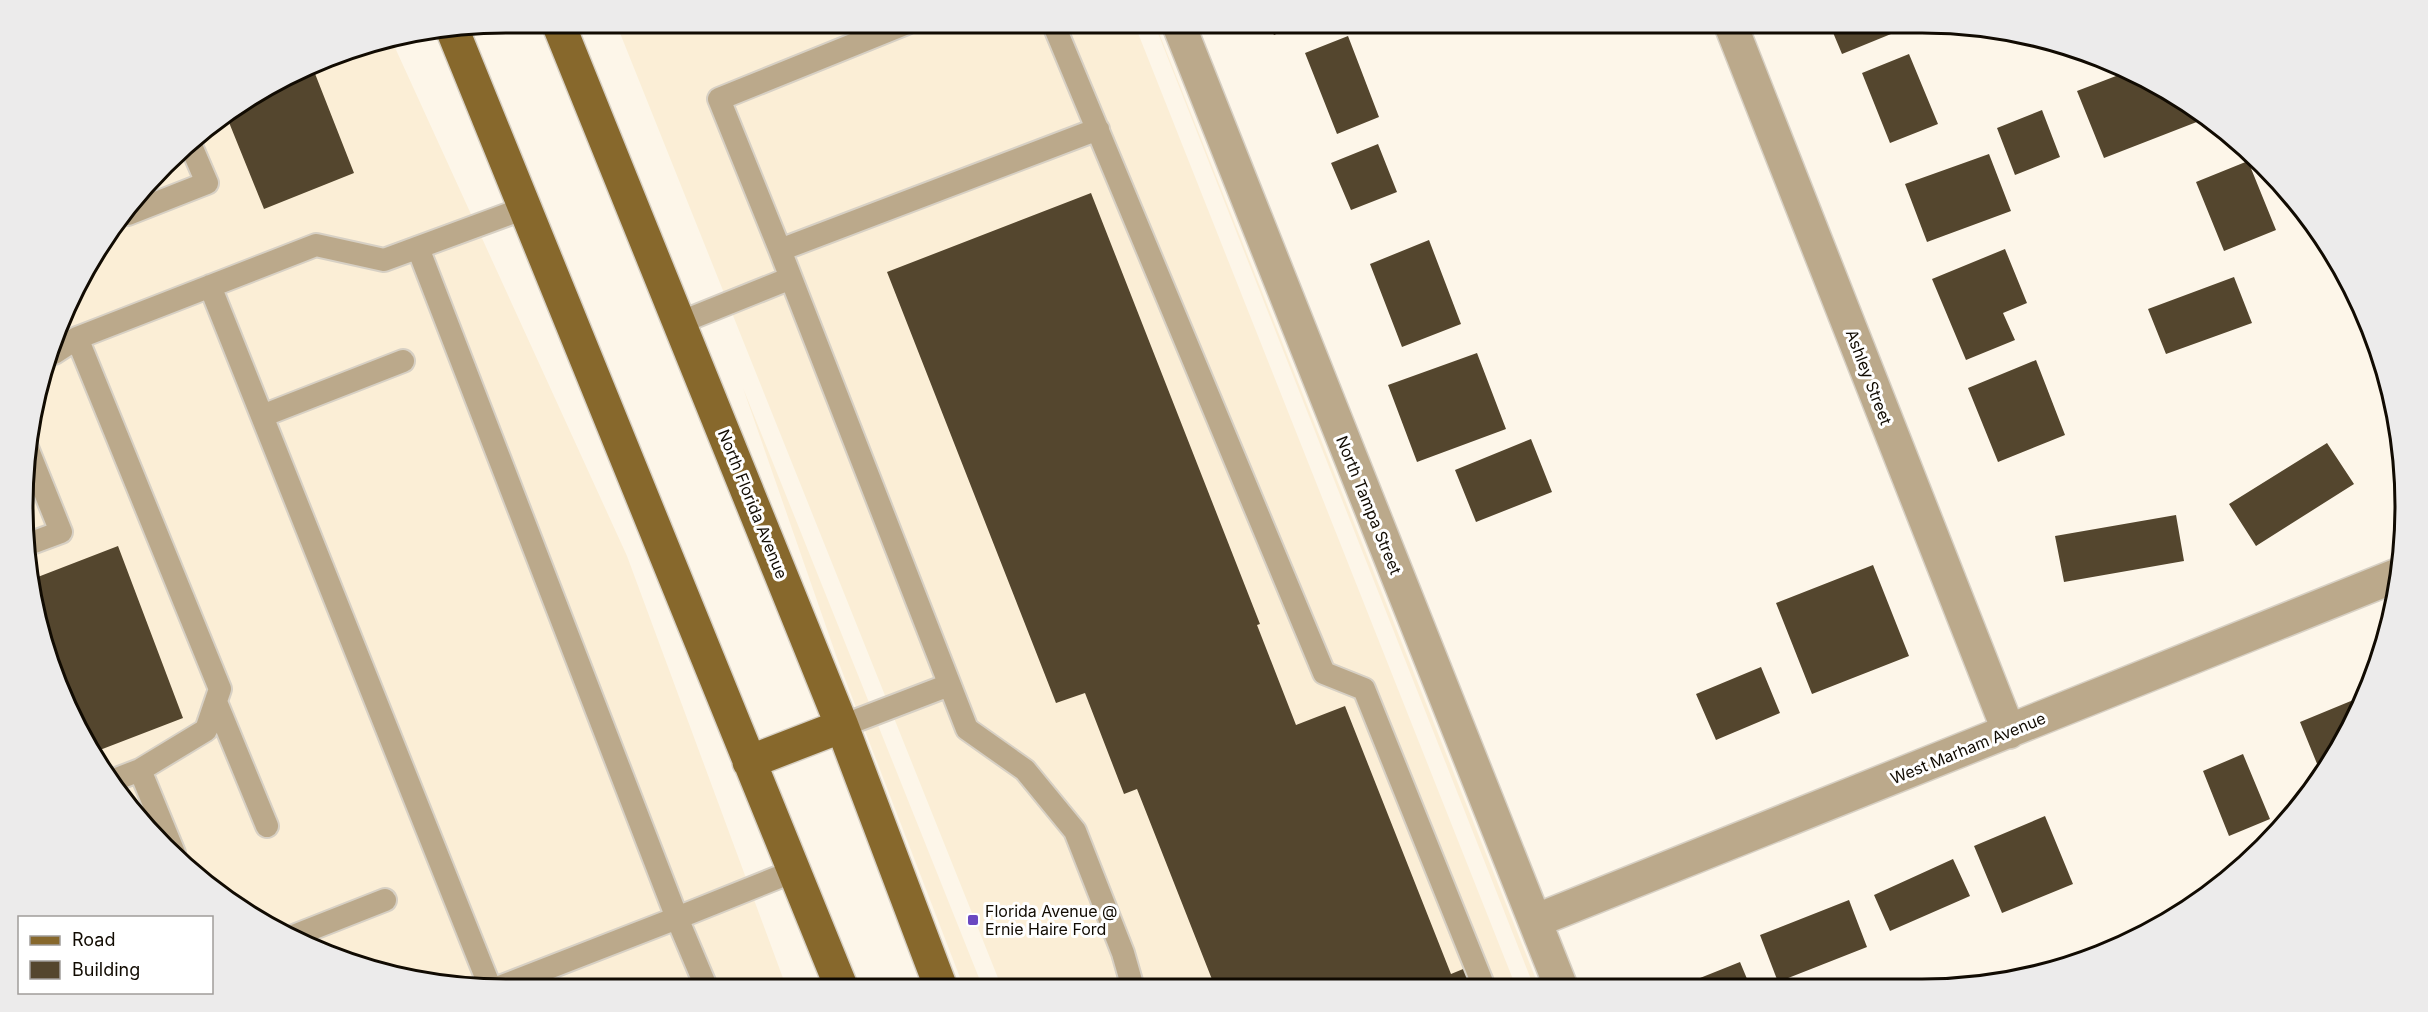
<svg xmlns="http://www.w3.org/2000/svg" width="2428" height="1012" viewBox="0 0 2428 1012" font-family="Inter,sans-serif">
<rect width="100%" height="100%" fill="#fdf6e9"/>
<path fill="#fbeed6" d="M 616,23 L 1134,23 L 1516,987 L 1002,988 Z
M 1154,23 L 1155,23 L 1539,987 L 1534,987 Z
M 392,41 L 627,556 L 787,989 L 506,989 L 350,964 L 265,925 L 187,870 L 87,747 L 32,600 L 23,506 L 32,412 L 87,264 L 187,142 L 265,87 L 350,48 Z
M 743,388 L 858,675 L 983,988 L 964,988 L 837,658 Z"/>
<path fill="#54462e" d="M 1268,23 L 1301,23 L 1274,35 Z
M 1829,23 L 1887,23 L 1891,34 L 1842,54 Z
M 1348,36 L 1379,117 L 1337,134 L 1305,53 Z
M 1909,54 L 1938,124 L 1890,143 L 1862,73 Z
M 312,66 L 354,173 L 264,209 L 226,115 L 265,87 Z
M 2129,71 L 2164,87 L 2207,118 L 2104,158 L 2077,91 Z
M 2042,110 L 2060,157 L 2015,175 L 1997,128 Z
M 1378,144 L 1397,192 L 1351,210 L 1331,163 Z
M 1989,154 L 2011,211 L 1927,242 L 1905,184 Z
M 2248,161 L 2276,230 L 2224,251 L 2196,182 Z
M 1091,193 L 1260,624 L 1257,625 L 1296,725 L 1345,706 L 1451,974 L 1468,967 L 1476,987 L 1215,987 L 1137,789 L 1124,794 L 1085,693 L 1056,703 L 887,272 Z
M 1429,240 L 1461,324 L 1402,347 L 1370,264 Z
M 2005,249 L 2027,303 L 2003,313 L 2015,340 L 1966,360 L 1932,279 Z
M 2234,277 L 2252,323 L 2166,354 L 2148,309 Z
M 1477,353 L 1506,429 L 1417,462 L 1388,385 Z
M 2036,360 L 2065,435 L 1998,462 L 1968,388 Z
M 1531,439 L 1552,492 L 1476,522 L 1455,470 Z
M 2327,443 L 2354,484 L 2256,546 L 2229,504 Z
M 2176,515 L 2184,561 L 2064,582 L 2055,536 Z
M 118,546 L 183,718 L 92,753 L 87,747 L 32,600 L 30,580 Z
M 1873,565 L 1909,656 L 1812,694 L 1776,603 Z
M 1761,667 L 1780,713 L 1716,740 L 1696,694 Z
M 2363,696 L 2324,775 L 2322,776 L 2300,722 Z
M 2243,754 L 2270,819 L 2229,836 L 2203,771 Z
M 2045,816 L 2073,884 L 2002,913 L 1974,846 Z
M 1953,859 L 1970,896 L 1890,931 L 1874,895 Z
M 1849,900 L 1867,947 L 1778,982 L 1760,935 Z
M 1740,962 L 1750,986 L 1680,986 Z"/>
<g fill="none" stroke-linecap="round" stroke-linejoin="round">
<defs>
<path id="service" d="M 907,23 L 719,99 L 780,250 L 967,729 L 1025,770 L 1075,831 L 1123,953 L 1133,988
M 1053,23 L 1324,673 L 1364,689 L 1484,987
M 128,214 L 207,183 L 189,141
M 418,248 L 677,918 L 497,988
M 780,250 L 1098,129
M 210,286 L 490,987
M 679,323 L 791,278
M 54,353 L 77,338
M 262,416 L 403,361
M 26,545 L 61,532 L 28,450
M 216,702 L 267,826
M 842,726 L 949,685
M 114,780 L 140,770
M 174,853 L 140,770 L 206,730 L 220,689 L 77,338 L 316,245 L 384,260 L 525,208
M 291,937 L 385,900
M 707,989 L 677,918 L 794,871"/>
<path id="minor" d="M 1178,23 L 1561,987
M 1730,23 L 2009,732
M 1535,921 L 2400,574"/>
<path id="primary" d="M 558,23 L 842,726 L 941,988
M 453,31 L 842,989
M 749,762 L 842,726"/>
</defs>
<use href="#service" stroke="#d7d0c4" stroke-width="26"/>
<use href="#minor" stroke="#d7d0c4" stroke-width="36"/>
<use href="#primary" stroke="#d7d0c4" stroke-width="36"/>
<use href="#service" stroke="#bba98b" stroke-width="22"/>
<use href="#minor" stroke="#bba98b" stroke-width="33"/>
<use href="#primary" stroke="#87682c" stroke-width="33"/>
</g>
<rect fill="#6a48c1" stroke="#fff" stroke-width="2" x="967" y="914" width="12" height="12" rx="3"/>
<g text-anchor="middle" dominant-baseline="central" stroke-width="6" stroke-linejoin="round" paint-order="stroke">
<g font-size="16" fill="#110b02" stroke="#fff">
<text transform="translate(1869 377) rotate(69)">Ashley Street</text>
<text transform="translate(753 504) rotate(68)">North Florida Avenue</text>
<text transform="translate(1369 505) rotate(68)">North Tampa Street</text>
<text transform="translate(1968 748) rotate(-22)">West Marham Avenue</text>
</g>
<g font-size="16" fill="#110b02" stroke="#fff" text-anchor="start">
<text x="985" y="911">Florida Avenue @<tspan x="985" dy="18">Ernie Haire Ford</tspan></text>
</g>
</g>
<path d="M0 0H2428V1012H0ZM506 33H1922A473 473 0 0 1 2395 506V506A473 473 0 0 1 1922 979H506A473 473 0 0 1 33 506V506A473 473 0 0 1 506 33Z" fill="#ecebeb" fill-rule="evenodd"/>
<path fill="none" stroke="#110b02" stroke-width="3" d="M506 33H1922A473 473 0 0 1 2395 506V506A473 473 0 0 1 1922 979H506A473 473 0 0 1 33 506V506A473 473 0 0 1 506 33Z"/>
<rect x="18" y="916" width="195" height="78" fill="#ffffff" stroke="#a09d9a" stroke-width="1.5"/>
<rect x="30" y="936" width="30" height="9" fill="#87682c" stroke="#a09d9a" stroke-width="1.5"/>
<text x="72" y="946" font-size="18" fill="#110b02">Road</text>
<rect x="30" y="961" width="30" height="18" fill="#54462e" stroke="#a09d9a" stroke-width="1.5"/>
<text x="72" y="976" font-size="18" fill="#110b02">Building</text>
</svg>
